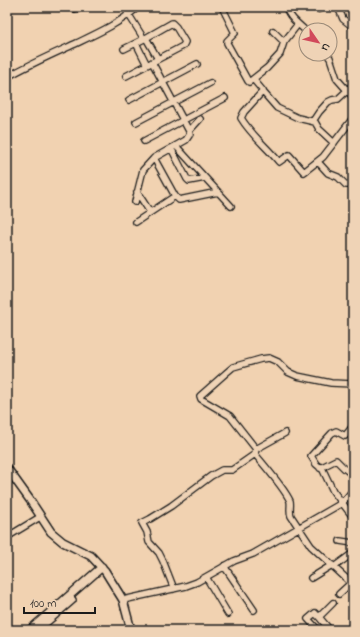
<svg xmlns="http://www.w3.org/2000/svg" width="360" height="637" viewBox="0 0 360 637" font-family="'Indie Flower',sans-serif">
<rect width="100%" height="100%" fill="#f1d2b1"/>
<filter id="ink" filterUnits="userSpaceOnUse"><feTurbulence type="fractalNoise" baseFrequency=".025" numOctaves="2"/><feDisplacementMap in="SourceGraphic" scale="8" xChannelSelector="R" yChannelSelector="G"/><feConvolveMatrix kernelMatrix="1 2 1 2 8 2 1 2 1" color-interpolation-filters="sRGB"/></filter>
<g filter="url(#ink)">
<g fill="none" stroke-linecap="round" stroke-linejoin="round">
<defs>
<path id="minor" d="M 124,7 L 144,39 L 172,23 L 176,27 L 185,42 L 183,46 L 126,76
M 222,7 L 235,33 L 227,41 L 227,43 L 248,81 L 249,82 L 253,79 L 263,91 L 244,112 L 241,118 C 251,135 267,147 279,162 L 289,155 L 304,172 L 323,157 L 353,118
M 286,7 C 289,17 298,24 306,31
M 338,7 L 343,19 L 353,27
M 75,9 L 81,7
M 319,9 L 322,7
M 273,31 L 284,42 L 298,24
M 146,38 L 158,59
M 136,43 L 147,65
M 124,49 L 144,39
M 327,54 L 330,58 L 337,79 L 353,97
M 152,62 L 189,131 L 190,134 L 186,140 L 154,158 L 175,196 L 179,200 L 218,192
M 7,77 C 30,64 53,54 77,43 C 98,33 120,23 138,7
M 253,79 L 267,68 L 280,54 L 284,42
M 263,92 L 277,108 L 298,118 L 315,122 L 319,129 L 334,143
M 129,100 L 197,64
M 313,121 L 319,112 L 328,102 L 332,100 L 338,99 L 353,85
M 136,122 L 210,83
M 189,131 L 200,119
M 144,141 L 225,98
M 176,146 L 231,206
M 171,148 L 187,179 L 189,181 L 205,178
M 318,162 L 328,173 L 338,177 L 346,185 L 348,185 L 353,183
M 137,192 L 150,212
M 135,202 L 143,170 L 154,158
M 136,222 L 175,196
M 353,384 L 331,383 L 297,376 L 288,372 L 278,362 L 269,358 L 261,359 L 233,367 L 226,373 L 200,396 L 201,399 L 230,416 L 256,449 L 255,454 C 264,465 285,489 290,501 C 291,506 289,511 291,516 L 311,546 L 350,582 L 353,581
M 353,426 L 345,436 L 336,431 L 332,433 L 311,456 L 316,464 L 323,470 L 333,491 L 353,517
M 256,449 L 285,433
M 320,468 L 336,460 L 344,468 L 353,475
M 7,537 L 40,517
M 340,541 L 353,543
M 224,566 L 254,610
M 334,567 L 353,553
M 206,577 L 228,614
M 311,578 L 332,565
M 174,589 L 163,561 L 159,553 L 149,542 L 147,532 L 142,523 L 150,519 L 171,506 L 211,476 L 222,470 L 232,470 L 255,454
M 339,594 L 351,583
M 123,600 L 186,586 L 197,582 L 234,561 L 253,554 L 342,503 L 353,490
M 318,630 L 308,619 L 315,613 L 319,617
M 330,630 L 319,617 L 333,603"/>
<path id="tertiary" d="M 7,468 L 30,500 L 51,532 L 63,542 L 91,556 L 105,571 L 123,600 L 131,630
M 30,630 L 102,567
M 37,630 L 72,600"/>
</defs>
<use href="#minor" stroke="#1c1c1c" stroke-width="8"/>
<use href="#tertiary" stroke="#1c1c1c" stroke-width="10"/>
<use href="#minor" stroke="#efd3b6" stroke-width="5.5"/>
<use href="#tertiary" stroke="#efd3b6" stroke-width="7"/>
</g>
</g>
<rect width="360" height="637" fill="none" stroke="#efd3b6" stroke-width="24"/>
<rect x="12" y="12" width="336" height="613" fill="none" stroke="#1c1c1c" stroke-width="1.5" filter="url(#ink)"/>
<g transform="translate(318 42) rotate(124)"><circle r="19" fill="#efd3b6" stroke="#9b8a78"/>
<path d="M0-3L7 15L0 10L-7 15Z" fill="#d1495b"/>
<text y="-6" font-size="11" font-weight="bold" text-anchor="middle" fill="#1c1c1c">U</text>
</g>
<path d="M24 607v6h71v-6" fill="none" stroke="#1c1c1c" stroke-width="2"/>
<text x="30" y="607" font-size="12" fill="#1c1c1c" stroke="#efd3b6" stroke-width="3" paint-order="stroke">100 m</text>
</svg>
